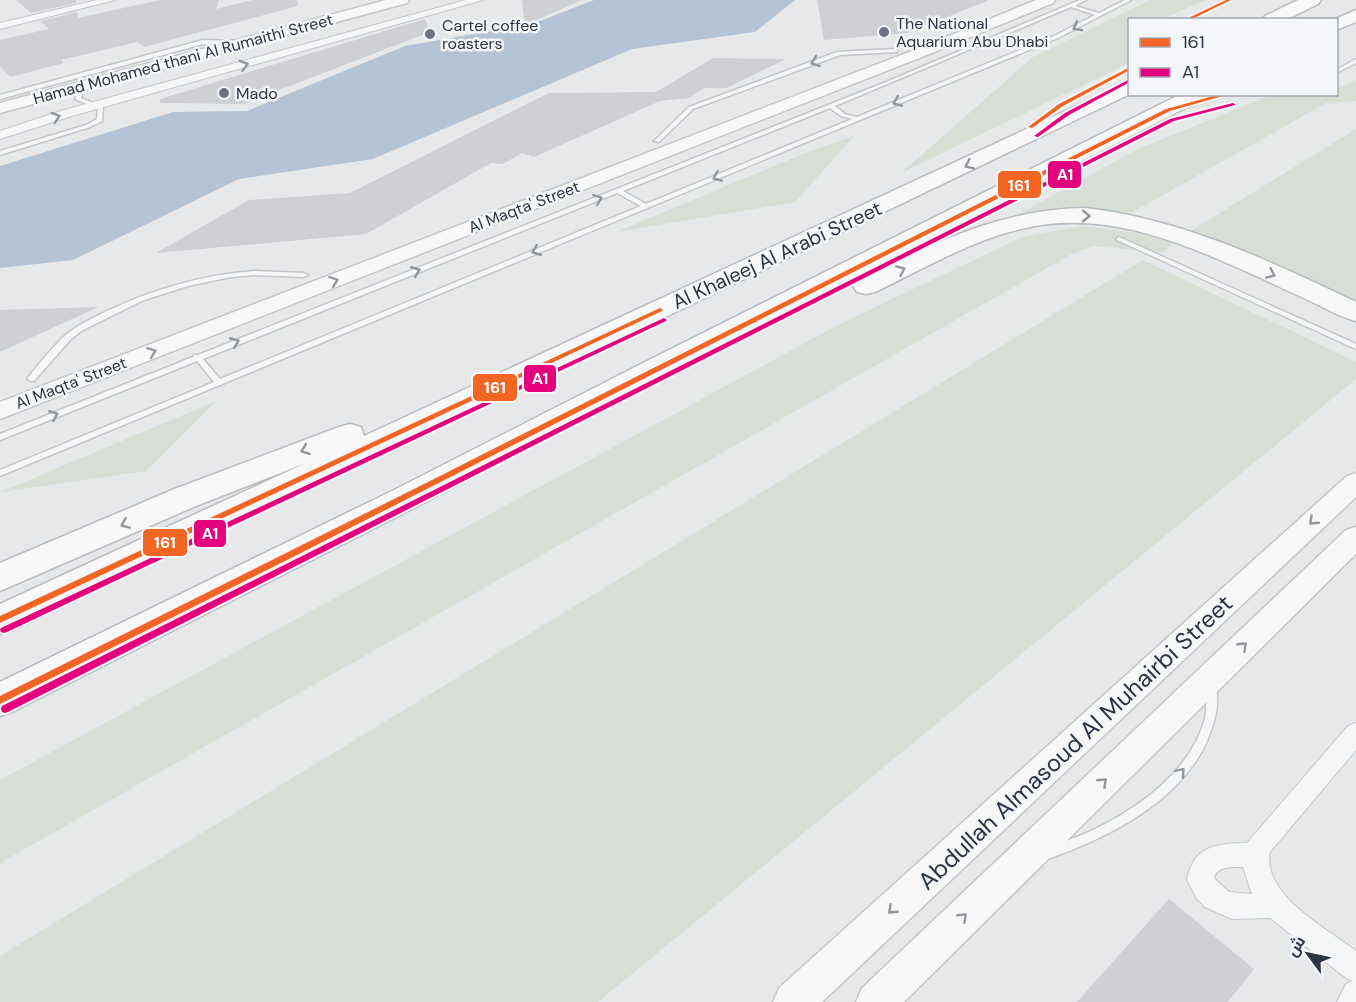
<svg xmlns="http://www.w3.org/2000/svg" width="1356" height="1002" viewBox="0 0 1356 1002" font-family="'DM Sans',Cairo,sans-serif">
<rect width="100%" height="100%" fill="#e6e8ea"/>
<path fill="#d6ded6" d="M 1150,0 L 1206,0 L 1162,19 L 1130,20 L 1129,63 L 901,173 L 1033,57 Z
M 1356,80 L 1356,101 L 1326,103 L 1126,216 L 1000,224 L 1140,148 L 1271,95 L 1336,94 L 1337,89 Z
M 1356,129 L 1356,307 L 1189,232 Z
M 854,136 L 795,202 L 616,232 L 810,151 Z
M 1083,226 L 1138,233 L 1173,243 L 1163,253 L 1093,246 L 1070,255 L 0,863 L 0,780 L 838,325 L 1022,237 Z
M 1143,260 L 1356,362 L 1356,379 L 598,1002 L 0,1002 L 0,956 Z
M 216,401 L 146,471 L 1,492 Z"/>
<path fill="#b4c4d5" d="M 594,0 L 795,0 L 755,32 L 632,49 L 373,159 L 239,179 L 73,260 L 0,268 L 0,166 L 173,112 L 247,111 L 405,46 L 532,24 Z"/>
<path fill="#ced0d3" d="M 16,0 L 76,0 L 76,3 L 31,13 Z
M 160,0 L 219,0 L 216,9 L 253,0 L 297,0 L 298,6 L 144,47 L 137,42 L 61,60 L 64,63 L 10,77 L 0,66 L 0,40 L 49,29 L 40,21 L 77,12 L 78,18 Z
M 522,0 L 582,0 L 525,25 Z
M 817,0 L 987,0 L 987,1 L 907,33 L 824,40 Z
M 425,19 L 430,32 L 243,104 L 160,103 L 160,99 Z
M 713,58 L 786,59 L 726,88 L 704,88 L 689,98 L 660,101 L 534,157 L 522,153 L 503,164 L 491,163 L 366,234 L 156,253 L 249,200 L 350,193 L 549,93 L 656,92 Z
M 98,307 L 0,352 L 0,310 Z
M 1169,899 L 1254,969 L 1228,1002 L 1077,1002 Z"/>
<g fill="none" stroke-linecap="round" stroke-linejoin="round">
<defs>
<path id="lane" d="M 1080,0 L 1086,0 L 1075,6 L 1099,13 L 1125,0 L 1131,0 L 1058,38 L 0,476 L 0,470 L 214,382 L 197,361 L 0,440 L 0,434 L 193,357 L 194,355 L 198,355 L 886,82 ZM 1071,7 L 1095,15 L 1054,36 L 857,117 L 845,114 L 835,106 ZM 830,108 L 841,116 L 852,119 L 646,204 L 623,191 ZM 617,193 L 641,206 L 220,379 L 203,359 Z
M 1225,0 L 1231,0 L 1190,20 L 1183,20 Z
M 203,40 L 240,41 L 243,43 L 240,45 L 203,44 L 0,99 L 0,95 Z
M 895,49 L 897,50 L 897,52 L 840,55 L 693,109 L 659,142 L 654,141 L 689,107 L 837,52 Z
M 1356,59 L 1356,63 L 1336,73 L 1336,70 Z
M 1130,67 L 1130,70 L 1063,106 L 1024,136 L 1019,135 L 1059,104 Z
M 88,82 L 91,84 L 82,94 L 81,98 L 103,107 L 102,121 L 90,127 L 0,155 L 0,151 L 86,125 L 97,119 L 98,109 L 75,99 L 77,93 Z
M 1222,94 L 1232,94 L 1185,108 L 1182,106 Z
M 1119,237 L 1356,344 L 1356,349 L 1117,240 L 1116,239 Z
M 254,271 L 304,273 L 308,275 L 304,277 L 254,275 L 231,277 L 188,286 L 144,300 L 83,330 L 71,339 L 34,381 L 31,381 L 27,379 C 38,365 53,346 67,334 C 79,324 93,318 107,311 C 154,289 202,275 254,271 Z
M 1212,681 L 1216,682 L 1217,685 C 1217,695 1218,707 1215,717 C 1197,795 1113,836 1045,860 L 1041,858 L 1039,854 L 1041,850 C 1060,843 1079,837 1097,828 C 1142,806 1192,769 1205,718 C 1207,707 1206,695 1207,685 L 1208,682 Z"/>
<path id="street" d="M 97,0 L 115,0 L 0,29 L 0,23 Z
M 466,0 L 483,0 L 72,116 L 0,139 L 0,131 L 64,110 Z
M 1356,723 L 1356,750 L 1270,852 C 1262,895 1326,928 1356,951 L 1356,1002 L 1337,1002 L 1346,984 L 1353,981 L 1346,978 L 1270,918 L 1232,919 L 1205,907 L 1197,899 L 1187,880 C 1193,846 1217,843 1247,843 L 1348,726 ZM 1243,867 L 1252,894 L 1229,892 L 1214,878 C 1217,866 1232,867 1243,867 Z"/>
<path id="secondary" d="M 386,0 L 409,0 L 407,3 L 0,113 L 0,103 Z
M 1036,0 L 1055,0 L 1053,3 L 932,53 L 0,419 L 0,402 L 922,47 Z
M 1356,473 L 1356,497 L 822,1002 L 773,1002 L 779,988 L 1347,476 Z
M 1356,527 L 1356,554 L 904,1002 L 856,1002 L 862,988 L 1346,530 Z"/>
<path id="highway" d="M 1298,0 L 1321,0 L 1318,4 L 1286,20 L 1262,20 L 1265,16 Z
M 1356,10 L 1356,22 L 1336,30 L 1336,20 L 1333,20 Z
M 1130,81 L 1130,94 L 13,630 L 0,634 L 0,604 L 306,463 L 196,506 L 0,591 L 0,563 L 172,490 L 339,427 L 350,424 L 361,427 L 364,436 Z
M 1181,94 L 1208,94 L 1205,98 L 663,375 L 418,506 L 14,711 L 0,716 L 0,682 L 394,490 L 643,363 Z
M 1084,208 C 1180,218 1270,261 1356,302 L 1356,321 C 1340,317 1325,308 1310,301 C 1286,290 1261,278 1236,267 C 1169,237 1095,210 1021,229 C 970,241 923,269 875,292 L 866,294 L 857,292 L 853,286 L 857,280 C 934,244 996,210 1084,208 Z"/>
</defs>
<use href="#lane" stroke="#c4c6c8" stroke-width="3"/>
<use href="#street" stroke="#c4c6c8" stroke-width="2"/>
<use href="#secondary" stroke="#c4c6c8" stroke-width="3"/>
<use href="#highway" stroke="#b8bbbf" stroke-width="3"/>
<use href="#lane" fill="#f5f6f7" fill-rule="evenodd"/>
<use href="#street" fill="#f5f6f7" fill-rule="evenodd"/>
<use href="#secondary" fill="#f8f8f8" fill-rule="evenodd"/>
<use href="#highway" fill="#f8f8f8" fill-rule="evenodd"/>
<defs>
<path id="bus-1" d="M 1226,0 L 1231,0 L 1190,20 L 1184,20 Z
M 1130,67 L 1130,70 L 1063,106 L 1032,128 L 1028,127 L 1059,104 Z
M 1221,94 L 1230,94 L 1170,111 L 295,556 L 0,704 L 0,696 L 436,478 L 1166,109 Z
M 660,308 L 663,310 L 662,311 L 0,623 L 0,616 Z"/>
<path id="bus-2" d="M 1130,79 L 1130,82 L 1069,115 L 1038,137 L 1034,136 L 1065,113 Z
M 1233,103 L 1235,104 L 1235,105 L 1174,121 L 8,712 L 5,713 L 2,712 L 1,709 L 2,706 L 440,487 L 1170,119 Z
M 664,318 L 667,320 L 666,321 L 7,632 L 4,633 L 1,632 L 0,630 L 1,628 Z"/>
</defs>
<use href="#bus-1" stroke="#f4f6f9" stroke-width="4"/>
<use href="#bus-2" stroke="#f4f6f9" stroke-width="4"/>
<use href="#bus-1" fill="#f26522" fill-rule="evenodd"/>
<use href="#bus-2" fill="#e5007d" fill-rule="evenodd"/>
</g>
<defs><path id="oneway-chevron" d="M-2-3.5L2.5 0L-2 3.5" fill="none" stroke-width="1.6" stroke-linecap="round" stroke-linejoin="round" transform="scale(1.5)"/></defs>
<g stroke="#90959e">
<use href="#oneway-chevron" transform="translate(1077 27) rotate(151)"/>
<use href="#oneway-chevron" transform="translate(815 62) rotate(160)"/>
<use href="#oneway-chevron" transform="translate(244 65) rotate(-16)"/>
<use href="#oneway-chevron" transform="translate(897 102) rotate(157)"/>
<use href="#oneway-chevron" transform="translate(56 117) rotate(-18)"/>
<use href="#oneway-chevron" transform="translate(717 177) rotate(157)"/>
<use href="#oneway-chevron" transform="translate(598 199) rotate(-21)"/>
<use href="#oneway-chevron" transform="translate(536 251) rotate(158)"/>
<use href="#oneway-chevron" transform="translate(416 271) rotate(-22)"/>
<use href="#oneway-chevron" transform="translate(235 342) rotate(-22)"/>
<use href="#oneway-chevron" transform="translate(54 415) rotate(-22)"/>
<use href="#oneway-chevron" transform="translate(1181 772) rotate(-49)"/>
</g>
<g stroke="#92969e">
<use href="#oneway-chevron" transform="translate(969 165) rotate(154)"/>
<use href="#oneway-chevron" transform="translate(1086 216) rotate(1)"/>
<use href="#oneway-chevron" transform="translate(901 270) rotate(-24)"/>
<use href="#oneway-chevron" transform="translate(1271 274) rotate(24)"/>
<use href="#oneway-chevron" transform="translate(334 281) rotate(-21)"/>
<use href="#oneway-chevron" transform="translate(152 352) rotate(-21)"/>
<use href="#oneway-chevron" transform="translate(305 450) rotate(159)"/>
<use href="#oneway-chevron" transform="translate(1313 521) rotate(137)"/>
<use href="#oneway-chevron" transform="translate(125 524) rotate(157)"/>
<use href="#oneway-chevron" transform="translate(1243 646) rotate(-44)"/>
<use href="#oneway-chevron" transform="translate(1103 782) rotate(-44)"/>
<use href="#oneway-chevron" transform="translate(892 910) rotate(137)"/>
<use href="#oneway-chevron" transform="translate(963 917) rotate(-44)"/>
</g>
<g fill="#6c737f" stroke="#f4f6f9" stroke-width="2">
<circle cx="884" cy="32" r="6"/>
<circle cx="430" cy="34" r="6"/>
<circle cx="224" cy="93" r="6"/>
</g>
<g text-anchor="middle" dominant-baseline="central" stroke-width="5" stroke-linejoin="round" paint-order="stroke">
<g font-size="16" fill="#2b3445" stroke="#f4f6f9" text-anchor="start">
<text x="896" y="23">The National<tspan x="896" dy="18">Aquarium Abu Dhabi</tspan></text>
<text x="442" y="25">Cartel coffee<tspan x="442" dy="18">roasters</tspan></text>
<text x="236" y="93">Mado</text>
</g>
<g font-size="16" fill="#2b3445" stroke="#f4f6f9">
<text transform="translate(183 59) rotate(-15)">Hamad Mohamed thani Al Rumaithi Street</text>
<text transform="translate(524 207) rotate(-21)">Al Maqta' Street</text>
<text transform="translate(71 383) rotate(-21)">Al Maqta' Street</text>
</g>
<g font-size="20" fill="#2b3445" stroke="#f4f6f9">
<text transform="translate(777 255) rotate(-25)">Al Khaleej Al Arabi Street</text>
</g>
<g font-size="24" fill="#2b3445" stroke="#f4f6f9">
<text transform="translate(1075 742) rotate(-43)">Abdullah Almasoud Al Muhairbi Street</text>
</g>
</g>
<g stroke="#f4f6f9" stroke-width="2">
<rect x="1047" y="160" width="35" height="29" rx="6" fill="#e5007d"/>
<rect x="997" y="170" width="45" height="29" rx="6" fill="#f26522"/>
<rect x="523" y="364" width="34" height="29" rx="6" fill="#e5007d"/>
<rect x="472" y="373" width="46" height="29" rx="6" fill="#f26522"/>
<rect x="193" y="519" width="34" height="29" rx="6" fill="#e5007d"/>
<rect x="142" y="528" width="46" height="29" rx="6" fill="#f26522"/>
</g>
<g font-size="16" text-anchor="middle" font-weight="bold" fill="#fff">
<text x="1065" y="180">A1</text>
<text x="1019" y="191">161</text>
<text x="540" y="384">A1</text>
<text x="495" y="393">161</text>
<text x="210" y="539">A1</text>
<text x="165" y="548">161</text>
</g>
<rect x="1128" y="18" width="210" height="78" fill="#f4f6f9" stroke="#a4a8b1" stroke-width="1.5"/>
<rect x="1140" y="38" width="30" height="9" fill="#f26522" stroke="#a4a8b1" stroke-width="1.5"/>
<text x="1182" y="48" font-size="18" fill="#2b3445">161</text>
<rect x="1140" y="68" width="30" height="9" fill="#e5007d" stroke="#a4a8b1" stroke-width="1.5"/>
<text x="1182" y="78" font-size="18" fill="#2b3445">A1</text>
<g transform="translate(1308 954) rotate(303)" stroke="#f4f6f9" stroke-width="4.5" paint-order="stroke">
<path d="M0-4.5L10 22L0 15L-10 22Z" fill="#2b3445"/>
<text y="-9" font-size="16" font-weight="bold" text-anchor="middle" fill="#2b3445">ش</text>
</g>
</svg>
